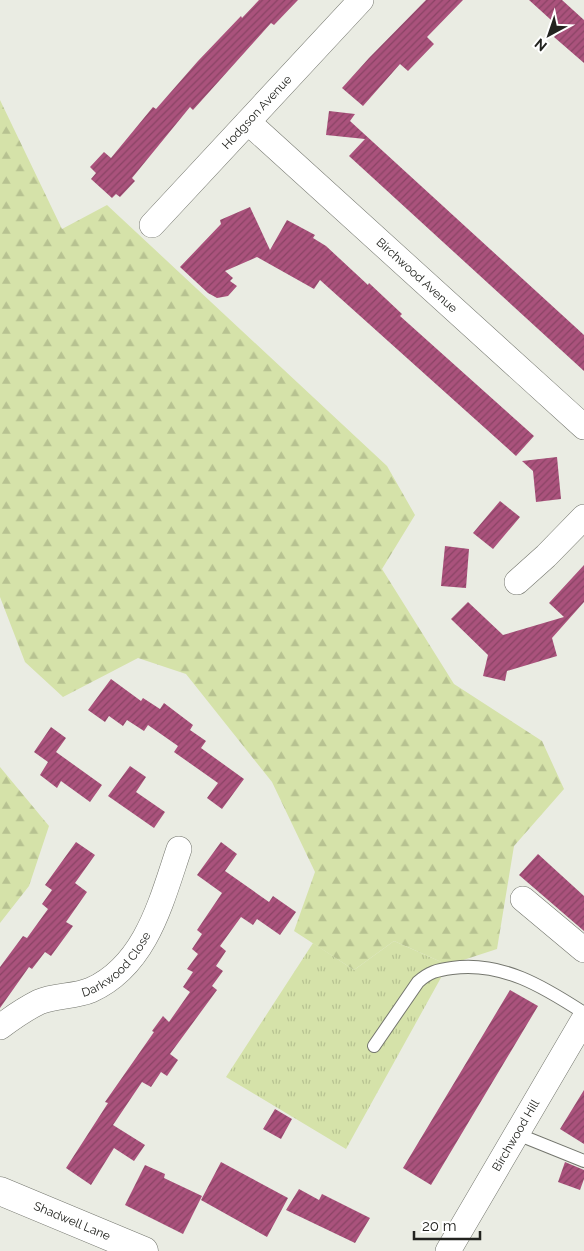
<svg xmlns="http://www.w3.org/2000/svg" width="584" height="1251" viewBox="0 0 584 1251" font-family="Raleway,sans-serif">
<defs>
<pattern id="grass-tufts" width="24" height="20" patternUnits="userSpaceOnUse" patternTransform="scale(1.25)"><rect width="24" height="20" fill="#d5e2a9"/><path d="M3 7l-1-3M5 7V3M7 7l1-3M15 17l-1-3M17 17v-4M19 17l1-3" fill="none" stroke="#b7c291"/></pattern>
<pattern id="forest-firs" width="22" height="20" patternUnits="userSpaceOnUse" patternTransform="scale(1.25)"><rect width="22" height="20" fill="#d5e2a9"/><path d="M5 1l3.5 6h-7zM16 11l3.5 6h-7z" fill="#b7c291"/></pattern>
<pattern id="building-hatch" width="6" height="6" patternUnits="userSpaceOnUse" patternTransform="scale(1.25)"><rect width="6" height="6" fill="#aa527c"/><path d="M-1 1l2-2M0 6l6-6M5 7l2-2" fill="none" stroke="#8a4465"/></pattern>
</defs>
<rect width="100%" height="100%" fill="#eaece3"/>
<path fill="url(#grass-tufts)" d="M 394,941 L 448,965 L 346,1149 L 226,1077 L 313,943 L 354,970 Z"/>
<path fill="url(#forest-firs)" d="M 0,100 L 62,229 L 107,205 L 387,466 L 415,515 L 382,569 L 454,684 L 542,741 L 564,789 L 514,846 L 497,949 L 448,965 L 394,941 L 354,970 L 294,931 L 315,872 L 272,782 L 186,674 L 138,658 L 63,697 L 25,662 L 0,597 Z
M 0,767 L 49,826 L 29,886 L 0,923 Z"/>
<path fill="url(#building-hatch)" d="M 259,0 L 298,0 L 274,25 L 271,23 L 193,110 L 190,107 L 132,178 L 135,181 L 120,197 L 116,194 L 112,198 L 91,179 L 96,173 L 90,167 L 104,152 L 111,158 L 153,107 L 156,109 L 198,61 L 241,16 L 242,18 Z
M 426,0 L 463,0 L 427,37 L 434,44 L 408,71 L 400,64 L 363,106 L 342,88 L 369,58 Z
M 529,0 L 562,0 L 584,20 L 584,63 L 554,37 L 561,29 Z
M 329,111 L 355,114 L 350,121 L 584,335 L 584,371 L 349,156 L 365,139 L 326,135 Z
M 250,207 L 270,250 L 287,220 L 315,235 L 313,238 L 326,246 L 368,285 L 369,283 L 402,314 L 400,316 L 534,436 L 516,456 L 320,280 L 314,289 L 257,257 L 225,271 L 233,278 L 230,281 L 237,286 L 228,296 L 217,298 L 208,293 L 180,267 L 221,224 L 220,220 Z
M 557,457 L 561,499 L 536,502 L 533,471 L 522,461 Z
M 500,501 L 520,517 L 493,549 L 473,533 Z
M 445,546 L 469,549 L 466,588 L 441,586 Z
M 584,565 L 584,602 L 552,638 L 557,656 L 507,671 L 505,681 L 483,676 L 488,655 L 451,619 L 468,602 L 503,635 L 564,617 L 549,603 Z
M 111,679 L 141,701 L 143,698 L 160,709 L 164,703 L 193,725 L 190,730 L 206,741 L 201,748 L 244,779 L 222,809 L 207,798 L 218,783 L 174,752 L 178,746 L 148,725 L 144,731 L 127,720 L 123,726 L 109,716 L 105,722 L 88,710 Z
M 51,727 L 66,738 L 56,752 L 102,785 L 90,802 L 61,781 L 57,788 L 40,775 L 48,762 L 34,752 Z
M 130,766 L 146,777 L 136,792 L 165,812 L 154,828 L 108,796 Z
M 76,842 L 95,855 L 75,883 L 87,892 L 66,922 L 73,926 L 51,956 L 45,952 L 32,969 L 29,967 L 0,1008 L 0,967 L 23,936 L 27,938 L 48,909 L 42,904 L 52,890 L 45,885 Z
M 221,842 L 237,854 L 225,871 L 269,902 L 273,896 L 296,912 L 280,935 L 257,919 L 253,925 L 241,917 L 220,946 L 226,951 L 216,966 L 223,971 L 212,986 L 217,990 L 170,1054 L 178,1060 L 167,1076 L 161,1072 L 151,1087 L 142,1082 L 113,1125 L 145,1145 L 134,1161 L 114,1148 L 91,1185 L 66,1168 L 108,1103 L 105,1102 L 154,1032 L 152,1031 L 163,1016 L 169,1022 L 190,992 L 183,987 L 193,972 L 187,969 L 198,954 L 192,949 L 202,934 L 197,930 L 222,893 L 197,875 Z
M 538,854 L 584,896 L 584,931 L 519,875 Z
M 510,990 L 538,1006 L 431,1185 L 403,1168 Z
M 584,1090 L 584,1144 L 560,1129 Z
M 275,1109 L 292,1119 L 281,1139 L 263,1129 Z
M 221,1162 L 288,1198 L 267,1237 L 201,1200 Z
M 565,1162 L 584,1170 L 584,1179 L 580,1190 L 558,1182 Z
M 145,1165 L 165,1174 L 164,1178 L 202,1196 L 183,1234 L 125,1205 Z
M 299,1189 L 319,1200 L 322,1194 L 370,1218 L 355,1243 L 286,1210 Z"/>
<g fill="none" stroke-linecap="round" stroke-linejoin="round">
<defs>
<path id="lane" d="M 374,1046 L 418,982 C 429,972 437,970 452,968 C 502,961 544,987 584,1013
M 517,1134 L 584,1161"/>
<g id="street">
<path id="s1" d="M 248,122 L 584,427"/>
<path id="s2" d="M 152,225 L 361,0"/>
<path d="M 517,582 L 546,556 L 584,517"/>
<path d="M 523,899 L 584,950"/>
<path id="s3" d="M 0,1027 C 12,1018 25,1009 39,1002 C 55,995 75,997 91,990 C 146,965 161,902 179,849"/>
<path id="s4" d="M 448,1251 L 584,1019"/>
</g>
<g id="secondary">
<path id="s5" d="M 0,1191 L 144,1251"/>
</g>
</defs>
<use href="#lane" stroke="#74766e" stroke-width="14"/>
<use href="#street" stroke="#74766e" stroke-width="26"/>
<use href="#secondary" stroke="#74766e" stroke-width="29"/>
<use href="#lane" stroke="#fff" stroke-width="12"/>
<use href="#street" stroke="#fff" stroke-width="25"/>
<use href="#secondary" stroke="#fff" stroke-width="28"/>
</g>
<g text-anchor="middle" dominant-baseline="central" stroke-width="4" stroke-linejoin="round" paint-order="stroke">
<g font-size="12" fill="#22231f" stroke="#fff">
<text stroke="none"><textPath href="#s2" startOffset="154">Hodgson Avenue</textPath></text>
<text stroke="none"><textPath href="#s1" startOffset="228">Birchwood Avenue</textPath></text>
<text stroke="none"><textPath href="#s3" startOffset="136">Darkwood Close</textPath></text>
<text stroke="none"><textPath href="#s4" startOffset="134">Birchwood Hill</textPath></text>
<text stroke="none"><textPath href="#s5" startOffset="78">Shadwell Lane</textPath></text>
</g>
</g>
<g transform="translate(549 35) rotate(220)" stroke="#ffffff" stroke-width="4" paint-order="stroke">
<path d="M0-4L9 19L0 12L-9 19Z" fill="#22231f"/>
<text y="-8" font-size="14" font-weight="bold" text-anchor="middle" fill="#22231f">N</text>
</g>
<path d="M414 1231v8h66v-8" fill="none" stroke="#22231f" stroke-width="2.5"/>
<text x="422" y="1231" font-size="15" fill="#22231f" stroke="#ffffff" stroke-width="4" paint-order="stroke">20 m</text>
</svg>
